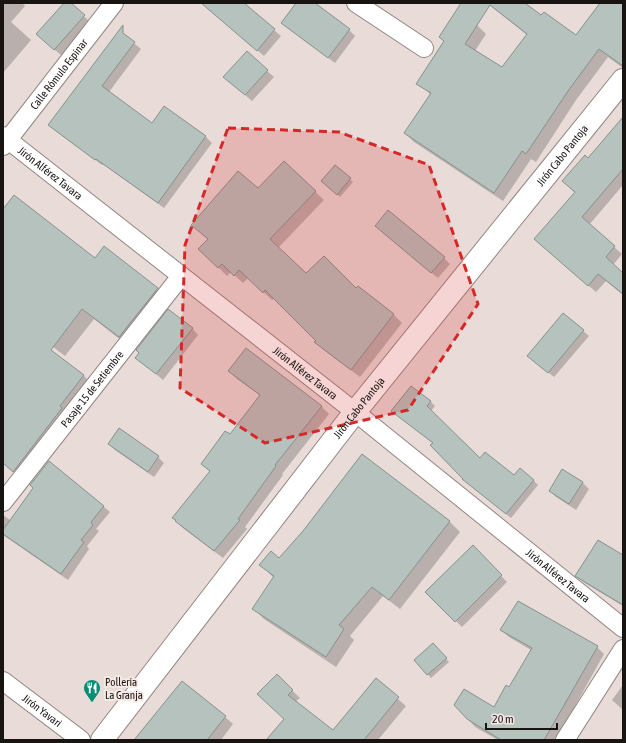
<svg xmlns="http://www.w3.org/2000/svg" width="626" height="743" viewBox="0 0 626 743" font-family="'Asap Condensed',sans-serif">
<rect width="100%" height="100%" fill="#e8dbd8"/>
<path fill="#0003" d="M 3,3 L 22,3 L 25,6 L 11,22 L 31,40 L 3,73 Z
M 65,3 L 70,3 L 90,22 L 61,55 L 44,41 Z
M 203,3 L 242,3 L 281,36 L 264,56 Z
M 298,3 L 313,3 L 349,30 L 355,36 L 335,63 L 289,29 L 283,23 Z
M 487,3 L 524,3 L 541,17 L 576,37 L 601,3 L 613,3 L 623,9 L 623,68 L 608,57 L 576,100 L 536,162 L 531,159 L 503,201 L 414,142 L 405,133 L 431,95 L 418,83 L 445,42 L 440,37 L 477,25 L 486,34 L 475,51 L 503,69 L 527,35 Z
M 123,34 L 141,49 L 109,92 L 152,124 L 164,107 L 206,137 L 212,143 L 164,208 L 103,164 L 102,165 L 56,131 L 50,125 Z
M 267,71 L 274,77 L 252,101 L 231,83 Z
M 623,118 L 623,185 L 589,225 L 622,254 L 613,265 L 623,274 L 623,295 L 606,281 L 596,292 L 542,246 L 575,193 L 563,181 L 588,159 Z
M 284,162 L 324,200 L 278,248 L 306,275 L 356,290 L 358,287 L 394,315 L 402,323 L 360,377 L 324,350 L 316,342 L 317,341 L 274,298 L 272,300 L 248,278 L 243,283 L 231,272 L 227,276 L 200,249 L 209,240 L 201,233 L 258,189 Z
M 335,166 L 353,182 L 340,197 L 325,184 Z
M 3,211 L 95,259 L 104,247 L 157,289 L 168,300 L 131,348 L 94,319 L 65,356 L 3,309 Z
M 382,232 L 444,258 L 450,264 L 438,278 Z
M 563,314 L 589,336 L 554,377 L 534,361 Z
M 192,328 L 198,335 L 163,380 L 137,358 Z
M 52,352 L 84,376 L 91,383 L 22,479 L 3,463 L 3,373 Z
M 230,371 L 321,406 L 329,414 L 282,474 L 283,475 L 245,527 L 247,529 L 223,558 L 184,529 L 176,521 L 211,473 L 202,464 L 230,436 L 261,396 L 237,379 Z
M 430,401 L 435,406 L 431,411 L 480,460 L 514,477 L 533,480 L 538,485 L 511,518 L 469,484 L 433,443 L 392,411 Z
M 109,444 L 158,457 L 164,463 L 154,477 L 115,450 Z
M 49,462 L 110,512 L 96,529 L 99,531 L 87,546 L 89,549 L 68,580 L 3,535 L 3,515 L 10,520 L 34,488 Z
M 563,470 L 583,483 L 589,489 L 576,510 L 556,497 L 550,491 Z
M 449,521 L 460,532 L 400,609 L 383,596 L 350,636 L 354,640 L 336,667 L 264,619 L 254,609 L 274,578 L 261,565 L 279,559 Z
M 473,547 L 507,582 L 462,627 L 427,592 Z
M 623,556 L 623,606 L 583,582 L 577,576 Z
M 501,630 L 597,647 L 604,654 L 556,740 L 498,740 L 475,727 L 468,719 L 494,708 L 509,688 L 531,650 L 509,637 Z
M 436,648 L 449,662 L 431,678 L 415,660 Z
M 277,676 L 300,698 L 295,702 L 333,731 L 376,680 L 406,706 L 378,740 L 267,740 L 285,719 Z
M 623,685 L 623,710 L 612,700 Z
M 225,717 L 233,724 L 221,740 L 136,740 Z"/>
<path fill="#b6c2be" stroke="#86928e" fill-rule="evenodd" d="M 64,3 L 71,3 L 85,15 L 54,50 L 36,34 Z
M 201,3 L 244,3 L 275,29 L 257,51 Z
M 296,3 L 315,3 L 350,29 L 328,58 L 281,23 Z
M 461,3 L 525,3 L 541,15 L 544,12 L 576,35 L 600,3 L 623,3 L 623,66 L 599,49 L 568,91 L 526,154 L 522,151 L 494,193 L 404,133 L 431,93 L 416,84 L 444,41 L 439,37 ZM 490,5 L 527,34 L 502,67 L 465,44 Z
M 123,25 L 123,33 L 135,42 L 102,86 L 152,123 L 164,106 L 206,136 L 158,203 L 96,159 L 95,160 L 48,125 Z
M 247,51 L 268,70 L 245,95 L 223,77 Z
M 623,117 L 623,169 L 582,217 L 615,246 L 606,257 L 623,273 L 623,294 L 598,274 L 588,286 L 534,239 L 575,192 L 562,181 L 585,155 L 588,158 Z
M 284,161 L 316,191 L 270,239 L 306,273 L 324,256 L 356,288 L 358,286 L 394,314 L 351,370 L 314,342 L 316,341 L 265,290 L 263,293 L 239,270 L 234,276 L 222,264 L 218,268 L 198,249 L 208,239 L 191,225 L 238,171 L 258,188 Z
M 335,165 L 351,178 L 337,195 L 321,181 Z
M 14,195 L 95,258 L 104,246 L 158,288 L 119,337 L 82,309 L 51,350 L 84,375 L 60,406 L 62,408 L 13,472 L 3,463 L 3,209 Z
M 388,210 L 445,257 L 431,273 L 375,226 Z
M 168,309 L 193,328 L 156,374 L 135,358 L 139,353 L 136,350 Z
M 563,313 L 584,330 L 548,373 L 527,356 Z
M 246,348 L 322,406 L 275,465 L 276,466 L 238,519 L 240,520 L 214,551 L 175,521 L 176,520 L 172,518 L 210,471 L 201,464 L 225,431 L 230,434 L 260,395 L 228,371 Z
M 411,386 L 431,401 L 427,406 L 480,458 L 485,452 L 514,475 L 520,468 L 534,480 L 506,514 L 462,479 L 463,479 L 430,445 L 433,443 L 391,411 Z
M 119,428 L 159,456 L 148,472 L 108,444 Z
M 362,454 L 450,521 L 389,600 L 372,587 L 339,625 L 344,629 L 326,657 L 252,609 L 274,576 L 259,565 L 271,551 L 279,558 L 303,531 Z
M 49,461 L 104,506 L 91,522 L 93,525 L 81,540 L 84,542 L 61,574 L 3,534 L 3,530 L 33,488 L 30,485 Z
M 562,469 L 583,482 L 569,504 L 549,491 Z
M 598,540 L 623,555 L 623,605 L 575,576 Z
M 473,545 L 502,575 L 455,622 L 425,592 Z
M 518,601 L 598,646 L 544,740 L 501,740 L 467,719 L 454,705 L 464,689 L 494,707 L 506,685 L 509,687 L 532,648 L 500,630 Z
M 433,643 L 447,658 L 427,675 L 414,660 Z
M 277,674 L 293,690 L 288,695 L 333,730 L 376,678 L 399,697 L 364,740 L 266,740 L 284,719 L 257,694 Z
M 182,681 L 226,716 L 207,740 L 134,740 Z"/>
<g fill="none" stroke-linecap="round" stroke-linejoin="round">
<defs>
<g id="minor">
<path d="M 356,3 L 424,48"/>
<path id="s1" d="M 3,136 L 355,412 L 623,628"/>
<path id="s2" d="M 3,146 L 114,3"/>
<path id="s3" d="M 3,502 L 181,276"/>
<path id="s4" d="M 3,681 L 81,740"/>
<path d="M 565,740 L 623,649"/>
</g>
<g id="tertiary">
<path id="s5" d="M 102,740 L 355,412 L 623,80"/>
</g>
</defs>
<use href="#minor" stroke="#918683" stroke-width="20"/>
<use href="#tertiary" stroke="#918683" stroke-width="24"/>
<use href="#minor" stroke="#fff" stroke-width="18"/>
<use href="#tertiary" stroke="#fff" stroke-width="22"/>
</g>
<path fill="#d62828" fill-opacity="0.2" stroke="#d62828" stroke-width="3" stroke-dasharray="8 5" stroke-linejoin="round" d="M 228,128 L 339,132 L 429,165 L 478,304 L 408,410 L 265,443 L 180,388 L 185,245 Z"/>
<defs>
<symbol id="restaurant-pin" viewBox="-11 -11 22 30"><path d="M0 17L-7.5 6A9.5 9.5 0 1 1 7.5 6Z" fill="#078d73" stroke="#f5e8e5"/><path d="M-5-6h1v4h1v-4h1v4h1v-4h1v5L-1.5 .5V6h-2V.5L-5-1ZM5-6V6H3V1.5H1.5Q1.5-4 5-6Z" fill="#fff"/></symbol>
</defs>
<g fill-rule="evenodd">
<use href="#restaurant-pin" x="82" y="678" width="20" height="27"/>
</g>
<g text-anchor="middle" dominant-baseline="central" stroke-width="4" stroke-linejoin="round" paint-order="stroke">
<g font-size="11" fill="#181412" stroke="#f5e8e5">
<text stroke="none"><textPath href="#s2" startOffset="91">Calle Rómulo Espinar</textPath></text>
<text stroke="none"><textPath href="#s5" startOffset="744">Jirón Cabo Pantoja</textPath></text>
<text stroke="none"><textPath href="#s1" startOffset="60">Jirón Alférez Tavara</textPath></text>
<text stroke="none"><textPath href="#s1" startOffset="384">Jirón Alférez Tavara</textPath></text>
<text stroke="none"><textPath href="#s3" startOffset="144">Pasaje 15 de Setiembre</textPath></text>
<text stroke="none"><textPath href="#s5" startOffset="420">Jirón Cabo Pantoja</textPath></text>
<text stroke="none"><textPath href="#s1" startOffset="708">Jirón Alférez Tavara</textPath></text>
<text stroke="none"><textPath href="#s4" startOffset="49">Jirón Yavari</textPath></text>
</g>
<g font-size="11" fill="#181412" stroke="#f5e8e5" text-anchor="start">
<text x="105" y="682">Pollería<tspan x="105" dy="13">La Granja</tspan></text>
</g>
</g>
<rect width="626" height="743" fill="none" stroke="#181412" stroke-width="8"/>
<path d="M486 723v6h71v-6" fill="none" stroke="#181412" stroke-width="2"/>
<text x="492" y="723" font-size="12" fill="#181412" stroke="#f5e8e5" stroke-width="3" paint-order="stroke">20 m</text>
</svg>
